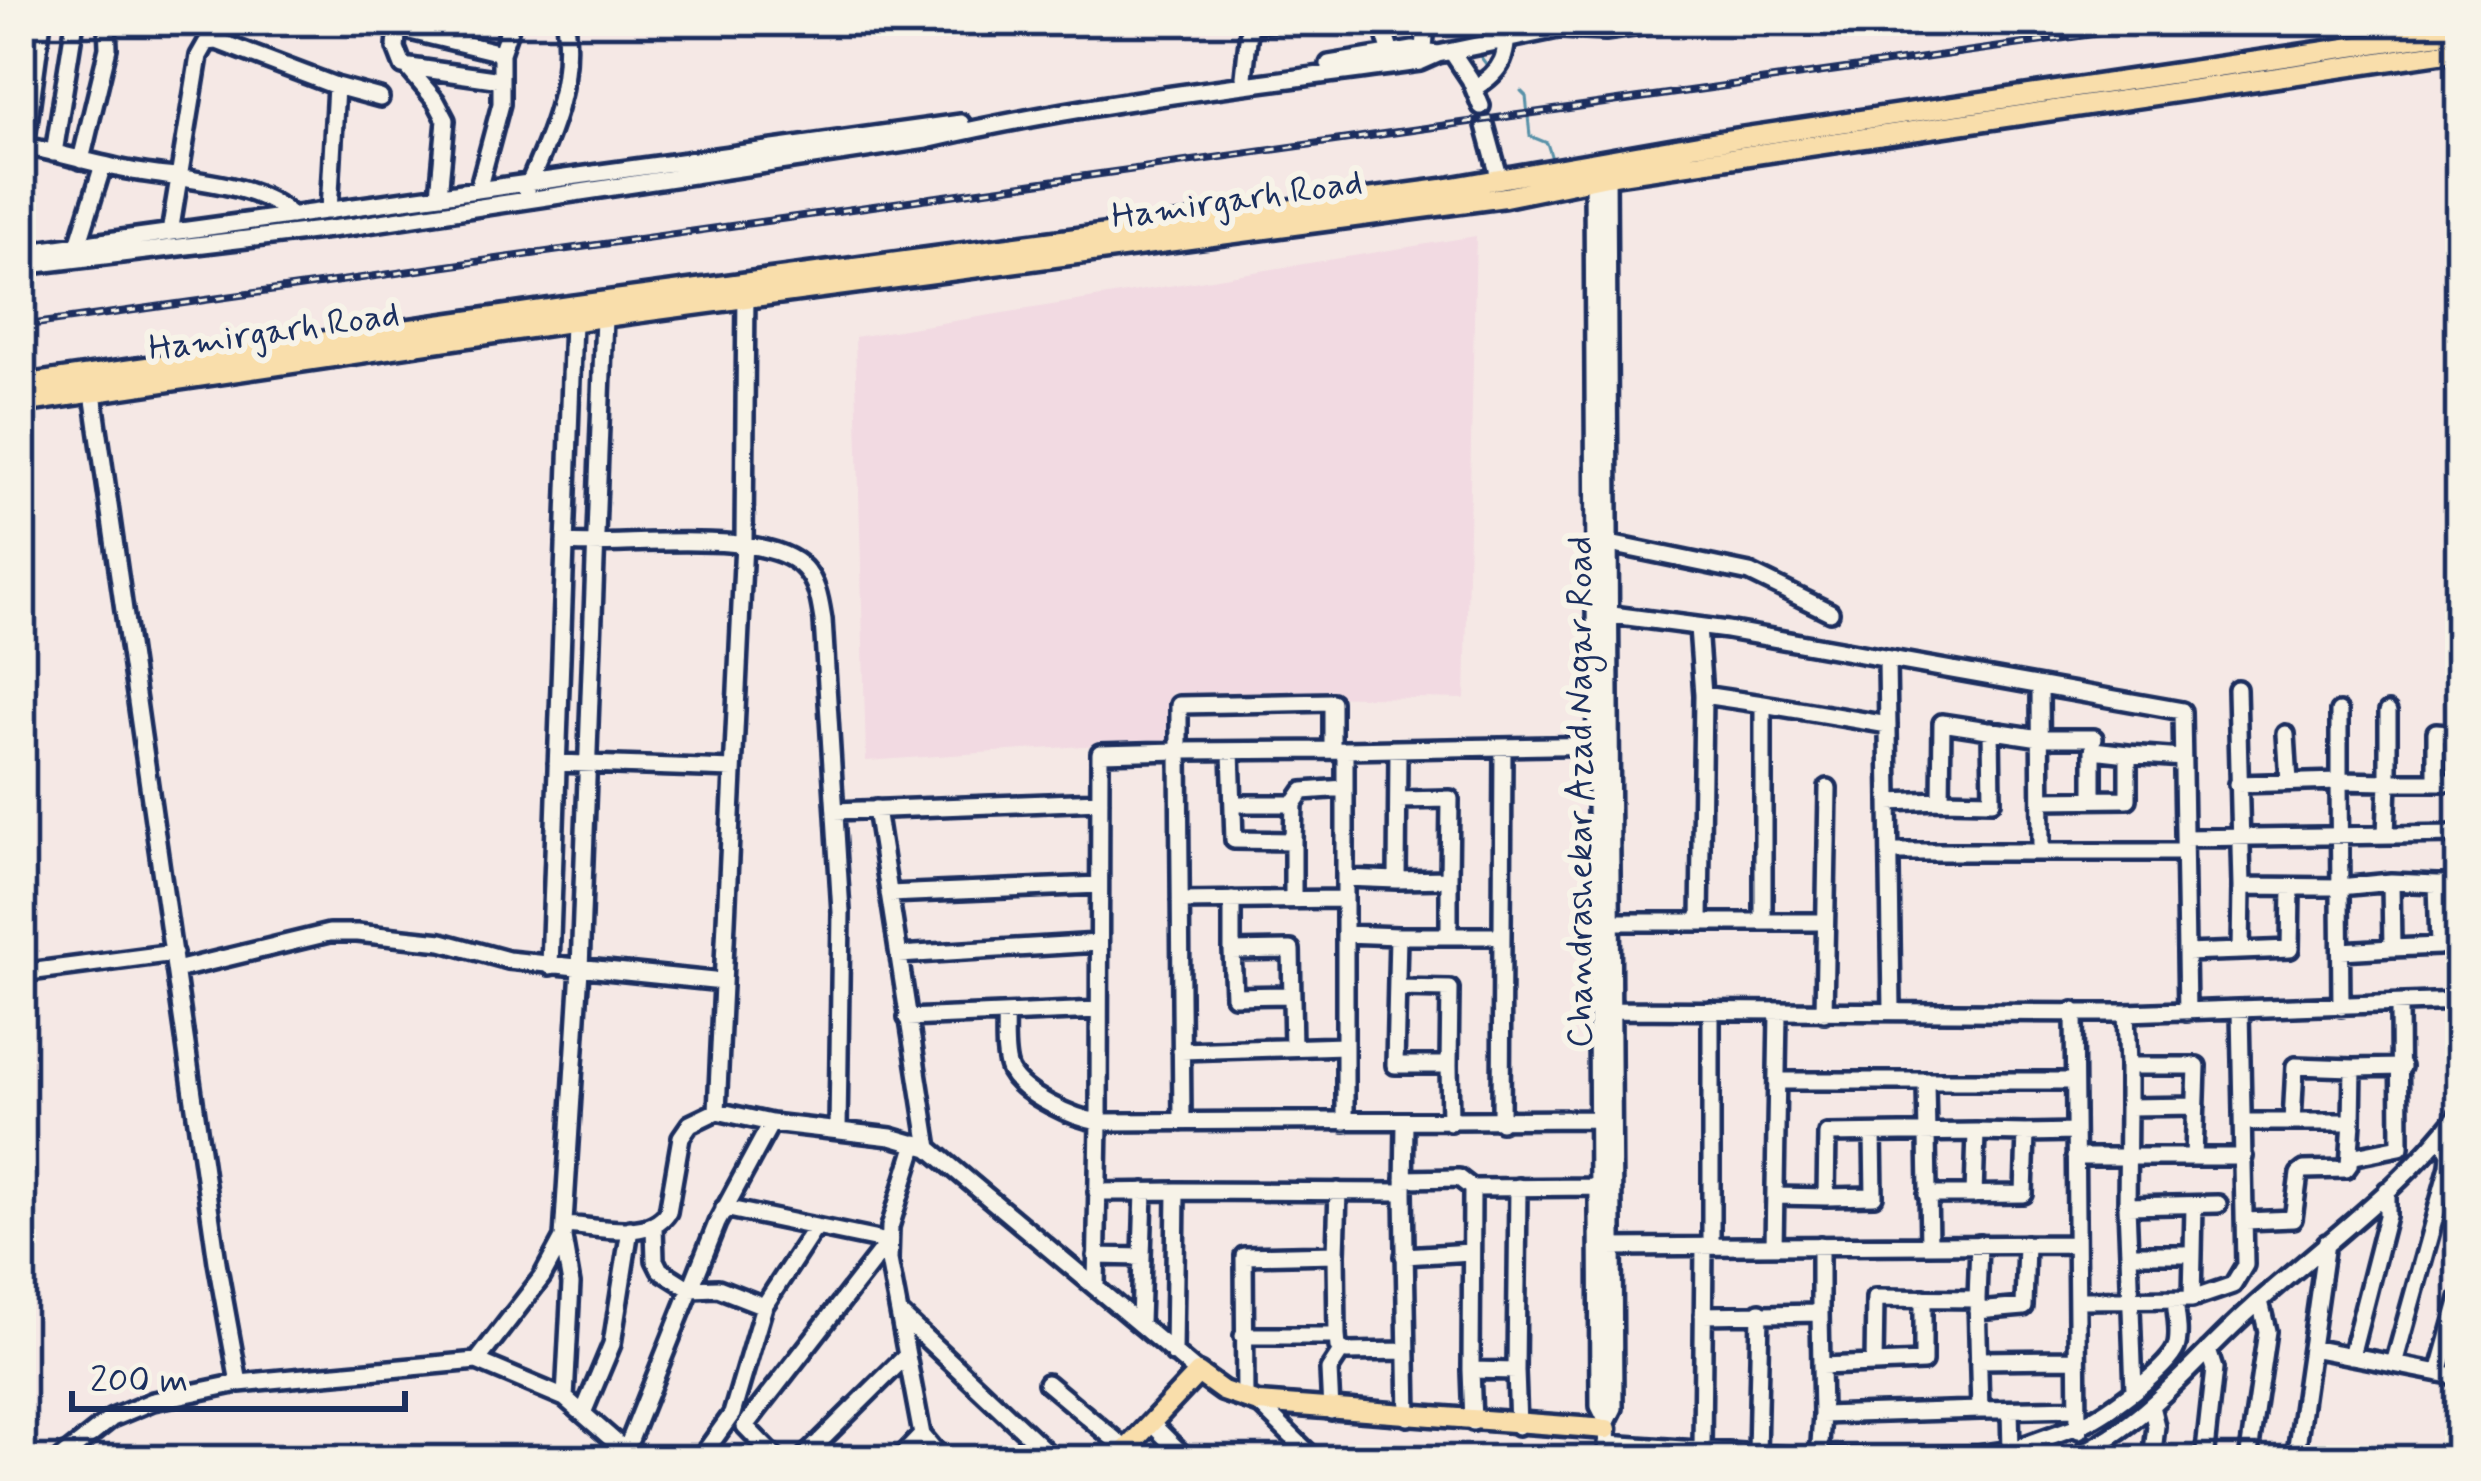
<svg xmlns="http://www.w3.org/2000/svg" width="2481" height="1481" viewBox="0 0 2481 1481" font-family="Mynerve,sans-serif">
<rect width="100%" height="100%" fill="#f5e8e5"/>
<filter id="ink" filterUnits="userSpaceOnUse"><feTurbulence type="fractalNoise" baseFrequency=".00833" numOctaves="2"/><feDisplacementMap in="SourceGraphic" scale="24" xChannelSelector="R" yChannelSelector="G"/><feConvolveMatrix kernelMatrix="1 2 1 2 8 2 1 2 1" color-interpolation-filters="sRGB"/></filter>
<g filter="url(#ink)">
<path fill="#f2dae2" d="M 1476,236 L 1465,699 L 1172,693 L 1170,740 L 866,761 L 855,337 Z"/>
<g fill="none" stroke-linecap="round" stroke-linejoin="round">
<path stroke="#5891a8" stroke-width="3" d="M 1456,21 L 1467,39
M 1477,52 L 1489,68
M 1521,91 L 1526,96 L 1530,136 L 1547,143 L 1553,162"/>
<defs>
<path id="minor" d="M 369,21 L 501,53
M 398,21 L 396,48 L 403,66 L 501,80
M 1381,21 L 1391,54
M 1249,24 L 1302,21
M 1561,29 L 1605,31 L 1677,21
M 455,40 L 459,21
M 1424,50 L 1426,21
M 1452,52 L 1470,79 L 1481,106
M 1329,64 L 1413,50 L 1438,54
M 409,69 L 436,101 L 446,120 L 439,195
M 1244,77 L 1250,21
M 1474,88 C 1505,70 1507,55 1507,21
M 1485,125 L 1500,180
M 21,145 C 55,152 88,162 122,169 C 172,180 255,179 292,216
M 54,153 L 75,21
M 81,160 L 108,48 L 107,21
M 1593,172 L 1599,1406 L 1607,1422 L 1608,1460
M 21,177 L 42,21
M 478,190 L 501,104 L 501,53 L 512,21
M 526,190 C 552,133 573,84 565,21
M 329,211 L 336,86
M 170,233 L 199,56 L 207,42 L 217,41 L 336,86 L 380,98
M 78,245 L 103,165
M 21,253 L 961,123
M 21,266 L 355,226 L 926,140 C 1088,102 1256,84 1420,62 L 1438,54 L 1558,29 L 1577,21
M 93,393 L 217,1262 L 239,1383
M 565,543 C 623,548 765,526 804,568 C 818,583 820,602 823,620 L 841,912 L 838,1130
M 1610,544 L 1750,573 L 1830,612
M 1605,614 L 1727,630 L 2182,711 L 2187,1012
M 1698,627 L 1703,695 L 1700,921
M 1887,660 L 1892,1009
M 2040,687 L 2041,850
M 2237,689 L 2242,886
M 1703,695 L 1763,704 L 1763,922
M 1763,704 L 1888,725
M 2286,734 L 2289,782
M 1398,749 L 1397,880 L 1449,879 L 1449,935
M 1345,750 L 1606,745
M 1231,751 L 1234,840 L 1293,841 L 1293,899
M 557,763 L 733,769
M 2436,782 L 2460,782
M 2238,784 L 2339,781 L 2339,712
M 2093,799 L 2093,750 L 2128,754
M 1398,800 L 1450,799 L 1449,879
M 1941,800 L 1992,801 L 1991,730
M 2041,800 L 2128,799 L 2128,754 L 2183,758
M 1889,802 L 1941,800 L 1942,723 L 2040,738 L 2094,738
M 1233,804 L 1294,804 L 1293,841
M 1294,804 L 1303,791 L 1345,788
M 876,809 L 929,1148
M 835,811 L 1100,801
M 2386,835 L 2388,782 L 2436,782 L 2436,732 L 2460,734
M 2184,838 L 2460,834
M 1890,852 L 2184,852
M 1345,878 L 1397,880
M 2437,884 L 2460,884
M 889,894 L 1099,885
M 1345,899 L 1345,1122
M 1232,900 L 1232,951 L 1291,950 L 1293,1047
M 1180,901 L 1345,899 L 1345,750 L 1179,751 L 1179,705 L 1332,702 L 1332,750
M 1606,922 L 1825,922
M 1345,934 L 1398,936
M 1232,951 L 1234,996 L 1292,995
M 2241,951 L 2290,949 L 2291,887
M 2341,951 L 2392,948 L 2391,882 L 2437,884 L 2439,946 L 2392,948
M 2186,953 L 2241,951 L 2242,886 L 2340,887 L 2391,882
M 899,955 L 1099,943
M 550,966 L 573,322
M 176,970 L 329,933 L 357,933 L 442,942 L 508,960 L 723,982
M 21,973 L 174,953
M 1397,988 L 1450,989 L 1449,1065
M 2341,1007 L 2339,781 L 2388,782 L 2388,712
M 1607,1010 L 2126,1013 L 2460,1001
M 1711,1010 L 1711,1246
M 1824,1013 L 1828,788
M 2126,1013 L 2128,1066 L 2197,1066 L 2194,1157
M 1005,1014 C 1006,1030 1003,1056 1010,1071 C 1023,1095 1073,1118 1099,1122 L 1100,753 L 1179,751 L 1182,1122
M 907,1018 L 1099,1010
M 1181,1051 L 1345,1046
M 2128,1066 L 2128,1107 L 2196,1106
M 2353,1068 L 2402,1067
M 1777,1081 L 2074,1081
M 1926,1083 L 1929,1244
M 717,1111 L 744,542 L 746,286
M 1450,1122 L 1449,1065 L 1395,1065 L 1398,936 L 1502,936
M 1501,1122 L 1503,747
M 2243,1122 L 2352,1122 L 2353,1068 L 2295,1066 L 2292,1122
M 2026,1133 L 2075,1132
M 916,1143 L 890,1227 L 889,1260 L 922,1435 L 943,1460
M 2075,1157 L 2244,1157
M 2350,1157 L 2400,1147 L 2399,1005
M 1404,1179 L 1459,1178 L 1472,1188
M 1518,1187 L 1516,1371 L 1471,1370 L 1472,1188 L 1598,1187
M 1097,1192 L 1176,1191
M 1404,1192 L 1408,1417
M 1927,1195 L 2024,1194 L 2026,1133 L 1976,1132 L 1974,1195
M 1775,1196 L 1826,1197 L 1827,1134 L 1976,1132
M 1826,1197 L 1874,1196 L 1873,1134
M 2127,1206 L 2128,1107
M 724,1208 L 888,1242 L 745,1426 L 778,1460
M 2246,1221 L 2293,1219 L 2299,1174 L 2304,1170 L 2346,1169 L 2349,1165 L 2352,1122
M 564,1225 C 594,1226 649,1242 668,1212 L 681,1137 L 690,1124 L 717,1111 L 771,1123 L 891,1137 L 929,1148 L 1198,1373
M 654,1227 L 655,1260 L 660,1270 L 690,1289 L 718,1288 L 764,1306
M 563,1238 L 571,1284 L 565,1398
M 1774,1246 L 1778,1013
M 1608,1247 L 2076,1244
M 2129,1254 L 2134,1390
M 2193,1254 L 2194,1205
M 1096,1256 L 1142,1257
M 1404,1256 L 1471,1252
M 1096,1286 L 1099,1122 L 1603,1119
M 1977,1299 L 1979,1244
M 2192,1299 L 2233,1285 L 2245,1265 L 2240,1010
M 2077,1300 L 2192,1299 L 2193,1254 L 2129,1254 L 2127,1206 L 2218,1204
M 1977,1311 L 2024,1307 L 2026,1244
M 1820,1313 L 1821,1366 L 1874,1364 L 1875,1298 L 1977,1299 L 1980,1410 L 1822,1415 L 1821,1366
M 900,1314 L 1055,1460
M 1703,1315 L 1820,1313 L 1820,1245
M 1140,1323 L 1144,1191
M 1243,1336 L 1337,1336 L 1336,1254
M 1337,1336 L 1338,1347 L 1347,1352 L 1404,1351
M 2311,1348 L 2460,1377
M 1174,1354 L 1176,1191 L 1404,1192 L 1405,1122
M 2351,1356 L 2387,1216 L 2387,1190
M 1978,1360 L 2077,1359
M 477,1361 L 542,1277 L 563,1238 L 580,969 L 604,317
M 1874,1364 L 1923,1362 L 1923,1298
M 2394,1364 L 2449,1166 L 2450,1154 L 2442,1136
M 1471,1370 L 1473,1422
M 1516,1371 L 1518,1426
M 2439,1373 L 2460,1298
M 1047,1383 L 1126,1449
M 1245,1400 L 1244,1256 L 1336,1254 L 1338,1191
M 1258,1403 L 1316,1460
M 2151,1406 L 2156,1426 L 2152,1460
M 1980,1410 L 2078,1408
M 2010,1410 L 2011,1450
M 1331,1411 L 1329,1370 L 1342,1350
M 583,1413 L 612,1344 L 630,1229
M 1607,1422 L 1614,1408 L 1607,167
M 1151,1423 L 1188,1460
M 2079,1430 L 2078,1426 C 2102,1417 2167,1370 2176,1348 C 2181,1334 2176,1314 2175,1300
M 1607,1444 L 1819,1458 L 1977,1455 L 2011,1450 L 2078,1426 L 2074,1011
M 626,1450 L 717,1223 L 771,1123
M 1702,1450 L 1704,1246
M 1757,1455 L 1760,1312
M 1819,1458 L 1822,1415
M 59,1460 L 112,1418 L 153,1401 L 239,1383 L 477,1361 L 565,1398 L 636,1460
M 699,1460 L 732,1414 L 764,1306 L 815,1228
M 801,1460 L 907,1355
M 898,1460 L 922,1435
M 2065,1460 C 2142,1431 2191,1362 2251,1309 C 2322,1245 2403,1188 2460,1112
M 2204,1460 L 2214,1369 L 2208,1350
M 2248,1460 L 2267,1331 L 2260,1301
M 2295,1460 L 2326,1243"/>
<path id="major" d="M 21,385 L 570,306 L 1442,189 L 1699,144 L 2460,31
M 21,403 L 604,317 L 1505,197 L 1607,176 L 2460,50
M 1116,1460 L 1198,1373 L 1223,1391 L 1258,1403 L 1607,1429"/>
</defs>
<use href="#minor" stroke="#1b2f5e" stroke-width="24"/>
<use href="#major" stroke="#1b2f5e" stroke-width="27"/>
<use href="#minor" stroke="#f7f3e8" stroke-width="15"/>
<use href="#major" stroke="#f9deab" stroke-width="18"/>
<defs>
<path id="rail" d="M 21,326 L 2186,21"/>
</defs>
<use href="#rail" stroke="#1b2f5e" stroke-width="8"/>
<use href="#rail" stroke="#f7f3e8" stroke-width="3" stroke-dasharray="9" stroke-linecap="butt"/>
</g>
</g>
<g text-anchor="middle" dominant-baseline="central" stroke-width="12" stroke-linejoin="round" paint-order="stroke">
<g font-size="36" fill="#1b2f5e" stroke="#f7f3e8">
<text transform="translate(1237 201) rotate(-8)">Hamirgarh Road</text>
<text transform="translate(274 333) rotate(-8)">Hamirgarh Road</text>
<text transform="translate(1581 792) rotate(-90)">Chandrashekar Azad Nagar Road</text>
</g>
</g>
<rect width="2481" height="1481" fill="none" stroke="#f7f3e8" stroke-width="72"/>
<rect x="36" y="36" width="2409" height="1409" fill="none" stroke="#1b2f5e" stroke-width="4.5" filter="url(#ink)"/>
<path d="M72 1391v18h333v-18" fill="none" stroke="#1b2f5e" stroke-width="6"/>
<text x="90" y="1391" font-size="36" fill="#1b2f5e" stroke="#f7f3e8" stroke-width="9" paint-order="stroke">200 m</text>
</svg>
